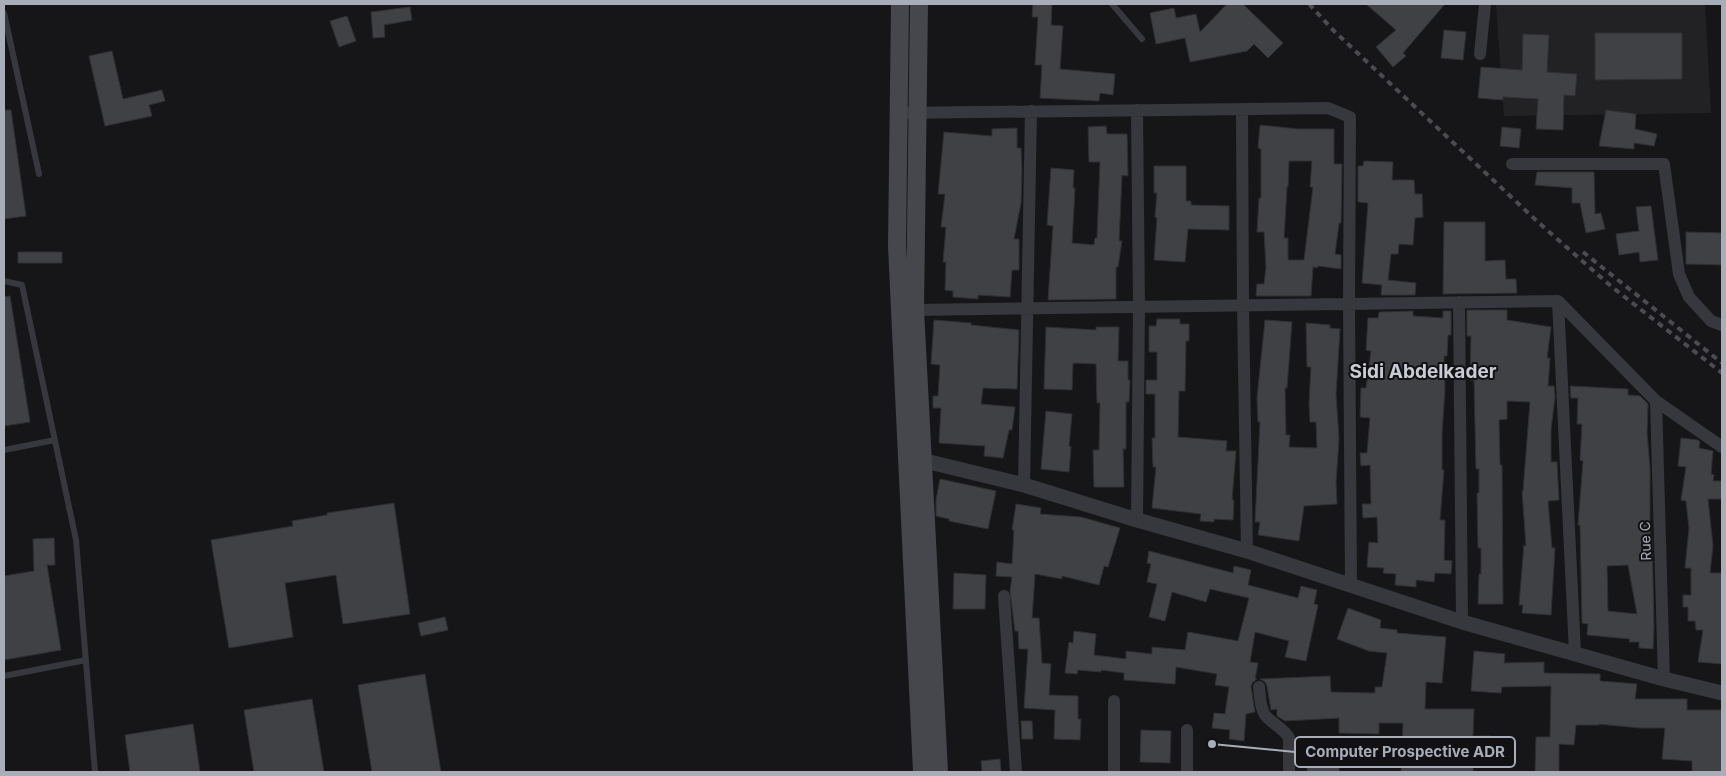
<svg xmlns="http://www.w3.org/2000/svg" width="1726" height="776" viewBox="0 0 1726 776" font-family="Inter,sans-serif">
<rect width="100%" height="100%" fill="#161618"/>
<path fill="#222225" d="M 1496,4 L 1705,4 L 1711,113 L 1504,116 Z"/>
<path fill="#404145" stroke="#303034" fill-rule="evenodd" d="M 1033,4 L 1052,4 L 1051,25 L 1063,26 L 1060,69 L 1115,74 L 1113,95 L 1100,93 L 1099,101 L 1040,98 L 1042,65 L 1035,65 L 1038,17 L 1032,17 Z
M 1227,4 L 1243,4 L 1283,43 L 1268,58 L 1254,44 L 1247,51 L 1190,62 L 1185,38 L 1156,44 L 1150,13 L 1174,8 L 1176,18 L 1196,14 L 1200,32 Z
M 1366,4 L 1445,4 L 1403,53 L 1406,56 L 1393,67 L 1376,47 L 1396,30 Z
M 410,7 L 412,20 L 384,25 L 385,37 L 373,38 L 371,12 Z
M 347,16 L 356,41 L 339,47 L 330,21 Z
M 1444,30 L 1466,32 L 1463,60 L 1441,58 Z
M 1595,33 L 1682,33 L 1682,79 L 1595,80 Z
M 1523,34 L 1549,35 L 1547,72 L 1577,74 L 1575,96 L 1564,95 L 1563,130 L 1536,129 L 1538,99 L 1503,97 L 1503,100 L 1478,98 L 1481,67 L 1522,70 Z
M 112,51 L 123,99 L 162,90 L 165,101 L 149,105 L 152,116 L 105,126 L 89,56 Z
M 4,110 L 11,110 L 26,216 L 4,219 Z
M 1606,110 L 1636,114 L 1635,129 L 1657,134 L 1654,146 L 1634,143 L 1634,149 L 1599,146 Z
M 1260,125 L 1298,129 L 1334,129 L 1334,164 L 1342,164 L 1341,223 L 1339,223 L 1335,254 L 1341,255 L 1341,269 L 1318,266 L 1317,268 L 1313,267 L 1311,296 L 1256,296 L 1257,284 L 1264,284 L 1266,267 L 1264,232 L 1257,232 L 1259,198 L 1261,198 L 1261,149 L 1258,148 ZM 1289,161 L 1312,161 L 1310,187 L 1313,187 L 1304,260 L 1288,260 L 1288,238 L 1284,238 L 1287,187 L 1288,187 Z
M 1106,126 L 1107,134 L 1127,134 L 1128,176 L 1122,175 L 1119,241 L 1122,241 L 1118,267 L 1116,267 L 1116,299 L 1048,300 L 1053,226 L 1047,225 L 1051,168 L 1074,170 L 1073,188 L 1075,188 L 1072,243 L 1094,245 L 1095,238 L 1097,238 L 1100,162 L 1089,162 L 1088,127 Z
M 1502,127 L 1521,129 L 1519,148 L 1500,146 Z
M 1017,128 L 1017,148 L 1021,148 L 1022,169 L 1021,203 L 1014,239 L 1019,239 L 1019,270 L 1012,270 L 1010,297 L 978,295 L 978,299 L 953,297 L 953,291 L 945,290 L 946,262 L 943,262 L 946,227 L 941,227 L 945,194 L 938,194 L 944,132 L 992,136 L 992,129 Z
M 1364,161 L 1393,162 L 1392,180 L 1414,180 L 1415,194 L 1422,194 L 1423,217 L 1415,218 L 1413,245 L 1399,244 L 1398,254 L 1391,254 L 1388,280 L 1416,283 L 1415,295 L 1381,295 L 1382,285 L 1362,283 L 1368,203 L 1358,202 L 1358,166 L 1363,166 Z
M 1154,166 L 1186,166 L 1186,201 L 1191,201 L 1191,205 L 1229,206 L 1229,230 L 1188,229 L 1185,262 L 1154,260 L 1157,218 L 1155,217 L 1157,193 L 1154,193 Z
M 1537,172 L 1594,172 L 1595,214 L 1601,213 L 1605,229 L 1586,233 L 1580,203 L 1572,203 L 1572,188 L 1535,185 Z
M 1651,206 L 1658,260 L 1640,262 L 1639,252 L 1619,255 L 1616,234 L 1639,231 L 1636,207 Z
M 1444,222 L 1485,222 L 1485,261 L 1505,260 L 1506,279 L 1516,279 L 1517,293 L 1443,294 Z
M 1686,232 L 1722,233 L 1722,265 L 1686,264 Z
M 18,252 L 62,252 L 62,263 L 18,263 Z
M 10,296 L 30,422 L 4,426 L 4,297 Z
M 1467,310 L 1507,310 L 1507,320 L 1551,327 L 1547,358 L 1550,358 L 1548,386 L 1554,386 L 1555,397 L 1551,429 L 1551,462 L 1557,462 L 1559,500 L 1548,501 L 1552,548 L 1555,548 L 1551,615 L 1522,613 L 1523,605 L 1519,605 L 1524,545 L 1526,546 L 1522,491 L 1523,491 L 1530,402 L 1507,401 L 1507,419 L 1499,420 L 1500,465 L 1502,465 L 1503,604 L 1478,604 L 1479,574 L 1481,574 L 1481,548 L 1478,548 L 1477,493 L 1479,493 L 1479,469 L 1476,469 L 1474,380 L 1470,380 L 1471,336 L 1467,336 Z
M 1413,311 L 1413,316 L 1443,318 L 1443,311 L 1451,311 L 1451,335 L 1448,335 L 1447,356 L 1444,356 L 1445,390 L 1442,433 L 1442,470 L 1444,470 L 1440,520 L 1445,520 L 1444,560 L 1452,561 L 1451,574 L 1435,573 L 1434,582 L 1416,580 L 1416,587 L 1395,585 L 1396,574 L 1383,573 L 1384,568 L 1367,567 L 1369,542 L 1378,543 L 1377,517 L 1363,518 L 1362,504 L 1371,504 L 1370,465 L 1361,466 L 1360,453 L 1367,453 L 1370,418 L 1360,417 L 1361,388 L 1366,388 L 1371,351 L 1366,350 L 1368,318 L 1378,318 L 1379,312 Z
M 1157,319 L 1180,319 L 1180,324 L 1189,324 L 1189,341 L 1186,341 L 1185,391 L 1179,391 L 1178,437 L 1227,441 L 1226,451 L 1236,451 L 1232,500 L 1234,500 L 1233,520 L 1214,519 L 1214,522 L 1200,521 L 1201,514 L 1152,508 L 1156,467 L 1153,467 L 1152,438 L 1155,438 L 1155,394 L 1146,394 L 1146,380 L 1157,380 L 1157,352 L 1149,352 L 1149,326 L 1156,326 Z
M 934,320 L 971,323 L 971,325 L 1019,330 L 1017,389 L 983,388 L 981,404 L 1015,407 L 1012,430 L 1009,430 L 1003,458 L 984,456 L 985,446 L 939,443 L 941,408 L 933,408 L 933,396 L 938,396 L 940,365 L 931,364 Z
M 1265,320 L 1292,322 L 1287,388 L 1285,388 L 1286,435 L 1290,435 L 1289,447 L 1317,448 L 1316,422 L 1310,422 L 1309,404 L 1311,367 L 1307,367 L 1306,323 L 1330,325 L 1330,328 L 1340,329 L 1336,394 L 1339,439 L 1336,482 L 1337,504 L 1304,506 L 1299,541 L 1258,535 L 1260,522 L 1255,522 L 1260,422 L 1258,422 L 1257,398 Z
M 1046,327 L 1096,330 L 1096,327 L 1119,327 L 1118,361 L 1128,361 L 1128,380 L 1130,380 L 1129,402 L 1126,402 L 1126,449 L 1123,449 L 1124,487 L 1094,487 L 1093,450 L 1099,450 L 1100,403 L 1097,403 L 1096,364 L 1073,363 L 1072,390 L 1044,389 Z
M 1570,386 L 1628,389 L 1628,395 L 1640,396 L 1648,404 L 1647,433 L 1650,468 L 1650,535 L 1652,536 L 1654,627 L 1653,649 L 1639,648 L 1639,642 L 1629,642 L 1630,639 L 1587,635 L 1588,624 L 1582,623 L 1580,525 L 1578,525 L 1583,461 L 1580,460 L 1582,424 L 1577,424 L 1578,398 L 1571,398 ZM 1628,565 L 1637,614 L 1608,611 L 1607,566 Z
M 1046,411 L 1072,414 L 1069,446 L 1071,447 L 1069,472 L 1041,469 Z
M 1681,438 L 1698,440 L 1700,442 L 1699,448 L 1713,451 L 1711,474 L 1714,475 L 1713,481 L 1722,481 L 1722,499 L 1708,499 L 1713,546 L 1710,573 L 1722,573 L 1722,664 L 1698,662 L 1703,630 L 1696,630 L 1695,621 L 1688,621 L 1688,607 L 1683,607 L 1683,595 L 1691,595 L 1691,568 L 1685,568 L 1689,528 L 1686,501 L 1681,500 L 1686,467 L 1678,466 Z
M 940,479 L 996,491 L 988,529 L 949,521 L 949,519 L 936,516 L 936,500 Z
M 394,503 L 410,614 L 343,624 L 336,575 L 285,583 L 293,637 L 229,648 L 211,540 L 293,526 L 292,521 L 327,515 L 327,513 Z
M 1016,504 L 1041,508 L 1040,514 L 1081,517 L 1120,528 L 1108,567 L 1104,566 L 1099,585 L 1062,576 L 1062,579 L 1035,574 L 1032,618 L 1039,618 L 1042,663 L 1051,664 L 1049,695 L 1078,696 L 1078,719 L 1081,719 L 1080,740 L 1054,739 L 1055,710 L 1024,708 L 1028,649 L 1019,649 L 1018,631 L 1015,631 L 1010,591 L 1012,577 L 996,576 L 997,562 L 1012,564 L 1014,530 L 1012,530 Z
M 54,538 L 55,565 L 47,565 L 61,650 L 4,660 L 4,576 L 34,571 L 33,539 Z
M 1149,551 L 1233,573 L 1234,566 L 1251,570 L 1248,585 L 1298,598 L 1301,586 L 1317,590 L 1314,604 L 1318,605 L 1306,661 L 1285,657 L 1289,641 L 1255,632 L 1250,662 L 1258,663 L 1255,679 L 1257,679 L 1252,683 L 1251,687 L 1255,712 L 1246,714 L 1244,741 L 1229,739 L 1230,730 L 1212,728 L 1214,713 L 1225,714 L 1229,687 L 1215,685 L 1217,674 L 1176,667 L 1175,684 L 1124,680 L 1124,673 L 1101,670 L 1101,672 L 1078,670 L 1077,674 L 1065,673 L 1069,642 L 1073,643 L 1074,631 L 1096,634 L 1094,655 L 1126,659 L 1126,651 L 1152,654 L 1152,647 L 1185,650 L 1188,632 L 1238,641 L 1249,598 L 1210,589 L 1206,602 L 1172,592 L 1165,621 L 1149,617 L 1157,584 L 1147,582 L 1151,564 L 1147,563 Z
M 954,573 L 986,575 L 985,609 L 953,609 Z
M 1348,608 L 1381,620 L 1380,628 L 1397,630 L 1397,633 L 1446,637 L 1442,683 L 1426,682 L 1425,709 L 1474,709 L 1473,736 L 1491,736 L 1490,747 L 1474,747 L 1473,772 L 1401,772 L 1403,723 L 1379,723 L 1379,734 L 1339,733 L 1339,718 L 1285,721 L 1277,716 L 1277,709 L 1271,710 L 1267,686 L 1265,682 L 1260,679 L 1330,676 L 1331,692 L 1375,693 L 1375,687 L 1382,687 L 1387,653 L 1369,651 L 1337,639 Z
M 445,617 L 448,630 L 421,636 L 418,623 Z
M 1474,651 L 1505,654 L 1504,663 L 1544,662 L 1544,673 L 1600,674 L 1600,681 L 1637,684 L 1635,699 L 1687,699 L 1687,710 L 1722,710 L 1722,772 L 1692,772 L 1692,761 L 1662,759 L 1665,728 L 1640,728 L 1599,724 L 1599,725 L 1576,725 L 1574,745 L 1559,744 L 1559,772 L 1535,772 L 1536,737 L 1550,737 L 1551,686 L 1502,687 L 1501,693 L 1471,691 Z
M 425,674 L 441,772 L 372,772 L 358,685 Z
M 312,699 L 324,772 L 254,772 L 244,710 Z
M 1021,721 L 1032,721 L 1033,739 L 1022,739 Z
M 193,724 L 200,772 L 130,772 L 125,735 Z
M 1141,730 L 1171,731 L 1170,763 L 1140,762 Z
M 1308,748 L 1340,751 L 1339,772 L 1307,772 Z
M 1000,759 L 1001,772 L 982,772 L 981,761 Z"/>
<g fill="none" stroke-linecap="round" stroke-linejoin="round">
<path stroke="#37383d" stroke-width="6" d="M 1112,4 L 1142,39
M 4,13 L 39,174
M 4,281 L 22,285 L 76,540 L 95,772
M 4,450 L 55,440
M 4,676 L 86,660"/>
<path stroke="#37383d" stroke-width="12" d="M 1480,54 L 1485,4
M 1242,109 L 1243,305 L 1247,551
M 1137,110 L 1139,306 L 1137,520
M 899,113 L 1328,108 L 1350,117 L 1349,304 L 1351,586
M 1512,164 L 1664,164 L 1679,274 L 1689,297 L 1711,321 L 1722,325
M 1558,301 L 1656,401 L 1722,447
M 1459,302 L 1462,622
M 915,310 L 1558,301 L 1575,653
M 1656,401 L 1664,679
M 1024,485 L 1031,111
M 1004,596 L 1016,772
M 1259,687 C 1260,696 1260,708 1265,715 C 1272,724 1284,728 1289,738 L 1289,772
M 1187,730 L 1187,772
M 1114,772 L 1114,701"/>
<path stroke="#37383d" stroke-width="15" d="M 913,458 L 1024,485 L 1137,520 L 1247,551 L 1462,622 L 1664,679 L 1722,693"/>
<path stroke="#45474d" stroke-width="18" d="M 900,4 L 897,246 L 922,772
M 919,4 L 915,310 L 939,772"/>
<path stroke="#4a4c52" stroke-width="4" stroke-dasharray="6 5" stroke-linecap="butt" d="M 1309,4 L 1333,30 L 1539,223 L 1612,287 L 1722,373
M 1583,252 L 1722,363"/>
</g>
<g text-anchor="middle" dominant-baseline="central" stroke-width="4" stroke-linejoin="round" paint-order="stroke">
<g font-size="14" fill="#a8adb8" stroke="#111113">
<text transform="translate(1645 541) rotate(-92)">Rue C</text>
</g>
<g font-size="19" font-weight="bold" fill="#c9ccd4" stroke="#111113">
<text x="1423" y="371">Sidi Abdelkader</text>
</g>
</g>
<path fill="none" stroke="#a8adb8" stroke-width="2" d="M1212 744L1295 752"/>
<circle fill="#a8adb8" stroke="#111113" stroke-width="2" cx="1212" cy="744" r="5"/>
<rect fill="#111113" stroke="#a8adb8" stroke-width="2" x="1295" y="737" width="220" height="30" rx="5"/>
<g font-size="15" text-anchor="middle" font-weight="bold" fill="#a8adb8">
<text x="1405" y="757">Computer Prospective ADR</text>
</g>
<rect width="1726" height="776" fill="none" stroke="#a8adb8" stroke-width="10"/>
</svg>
